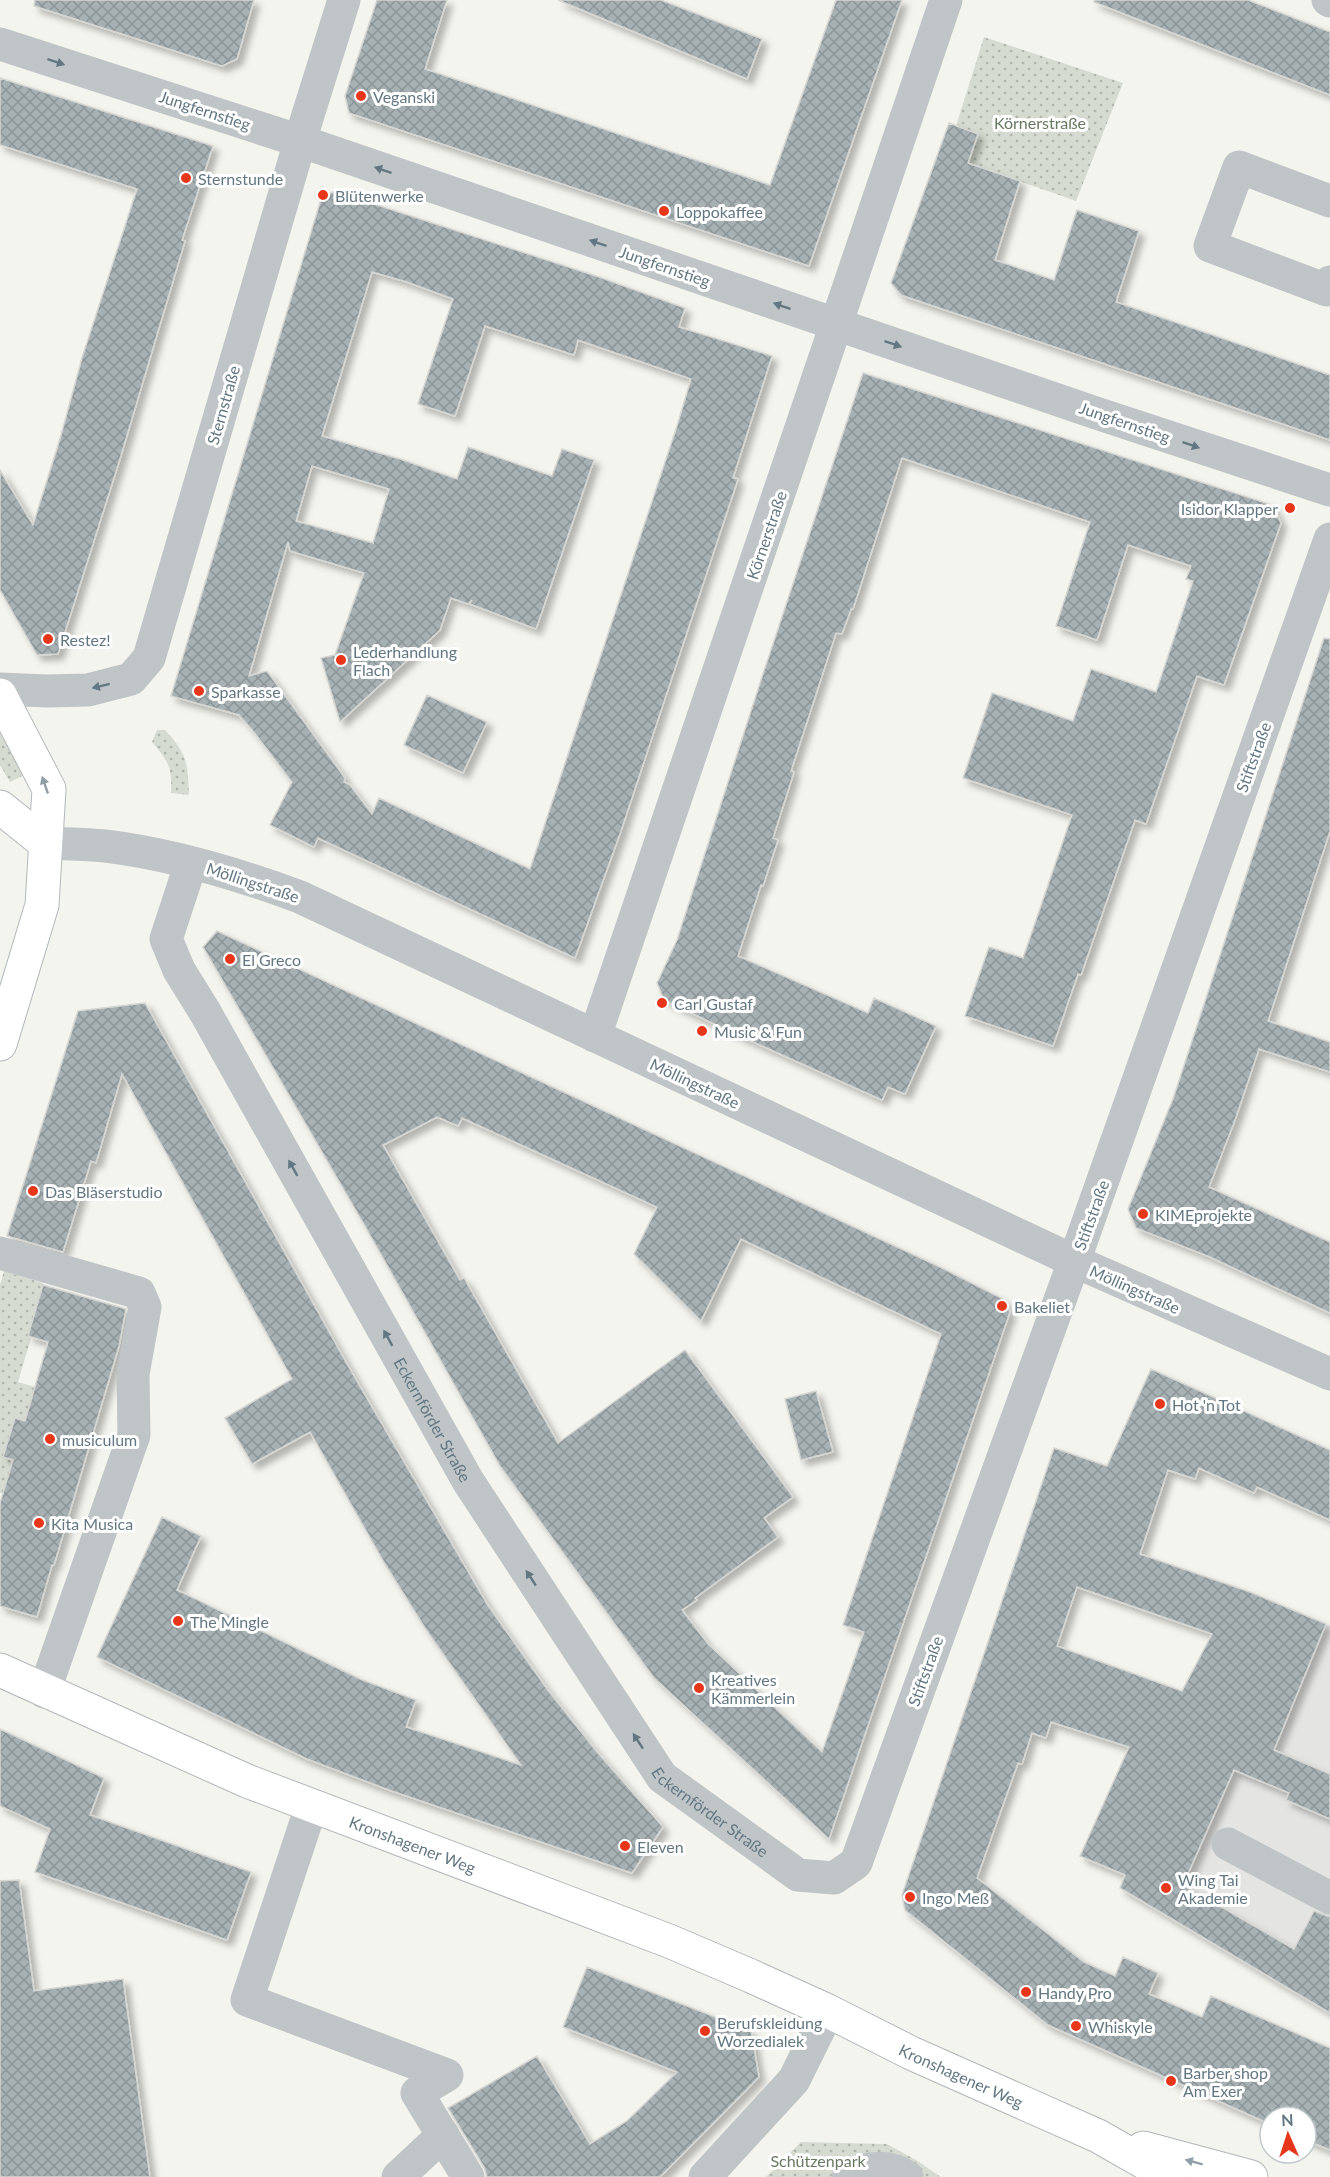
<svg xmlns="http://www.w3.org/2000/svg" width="1330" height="2177" viewBox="0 0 1330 2177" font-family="Lato,sans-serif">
<defs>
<pattern id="grass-dots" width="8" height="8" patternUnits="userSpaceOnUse" patternTransform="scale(1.5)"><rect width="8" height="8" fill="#d5dbd0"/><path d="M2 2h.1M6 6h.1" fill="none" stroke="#b0b6ae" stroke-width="1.8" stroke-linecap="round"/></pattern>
<pattern id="building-cross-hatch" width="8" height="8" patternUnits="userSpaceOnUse" patternTransform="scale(1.5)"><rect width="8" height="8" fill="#a7b1b4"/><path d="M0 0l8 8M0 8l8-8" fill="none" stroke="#8b9598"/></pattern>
<filter id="shadow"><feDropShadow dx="5.5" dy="5.5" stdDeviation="3" flood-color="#0004"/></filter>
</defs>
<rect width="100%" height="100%" fill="#f4f4ef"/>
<path fill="#e4e5e3" d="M 1273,1602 L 1330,1626 L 1330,1926 L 1294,1949 L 1280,1983 L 1120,1888 Z"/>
<path fill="url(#grass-dots)" d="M 984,37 L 1123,83 L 1076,201 L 968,163 L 978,134 L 956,126 Z
M 157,730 L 165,730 C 187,753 188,764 189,795 L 171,793 C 172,767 169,762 152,742 Z
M 0,732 L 24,775 L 10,782 L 0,765 Z
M 4,1271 L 43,1283 L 28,1336 L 31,1338 L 18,1382 L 35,1387 L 25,1421 L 14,1419 L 3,1457 L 13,1460 L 3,1493 L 0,1493 L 0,1285 Z
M 801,2142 L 887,2144 L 916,2160 L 941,2177 L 766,2177 Z"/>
<path fill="url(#building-cross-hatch)" stroke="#d5d5d2" stroke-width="1.5" fill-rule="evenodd" filter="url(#shadow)" d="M 35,0 L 254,0 L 237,59 L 222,66 L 34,6 Z
M 377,0 L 447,0 L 425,69 L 770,185 L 836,0 L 902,0 L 809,266 L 349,113 L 345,96 Z
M 558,0 L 661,0 L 762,39 L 747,79 Z
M 1094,0 L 1248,0 L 1330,32 L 1330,95 L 1094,2 Z
M 0,78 L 213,146 L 182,240 L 185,241 L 120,459 L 58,654 L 37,655 L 0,590 L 0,470 L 33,525 L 60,439 L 82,358 L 137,189 L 0,145 Z
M 949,123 L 978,134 L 968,163 L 1020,181 L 995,260 L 1054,280 L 1077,210 L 1139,231 L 1116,302 L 1330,375 L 1330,440 L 901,295 L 891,283 Z
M 334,191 L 599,277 L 685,308 L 679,327 L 772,356 L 733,478 L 738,479 L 621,831 L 575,958 L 318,838 L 314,847 L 270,825 L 292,782 L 253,731 L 239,715 L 171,696 L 321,199 ZM 372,272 L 407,282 L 453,299 L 418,404 L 455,416 L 485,326 L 574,355 L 578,340 L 691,379 L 677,426 L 530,869 L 379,798 L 372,814 L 350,785 L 344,782 L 345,778 L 267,671 L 249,676 L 288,542 L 290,551 L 364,573 L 335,655 L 321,658 L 340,722 L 440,630 L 451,598 L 468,604 L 472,600 L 470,604 L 536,629 L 594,460 L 562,449 L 552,476 L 468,447 L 457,479 L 403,460 L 322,436 ZM 312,466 L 389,489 L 373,543 L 296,521 Z
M 863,373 L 1272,505 L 1281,523 L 1224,685 L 1197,676 L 1146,824 L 1135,820 L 1081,975 L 1078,974 L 1053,1046 L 965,1016 L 989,947 L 1023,958 L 1072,815 L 963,778 L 992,693 L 1073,721 L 1091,669 L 1156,692 L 1193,581 L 1186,579 L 1191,566 L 1128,545 L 1097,640 L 1056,626 L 1090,522 L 902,458 L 853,609 L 851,609 L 842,634 L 836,633 L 791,771 L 794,772 L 773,838 L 778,840 L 763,886 L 761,885 L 738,956 L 868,1013 L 874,998 L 936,1026 L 905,1094 L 888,1087 L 882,1100 L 729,1031 L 664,1000 L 657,983 L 677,940 L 762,677 Z
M 1324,638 L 1330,639 L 1330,831 L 1268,1021 L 1330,1042 L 1330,1072 L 1259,1049 L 1235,1120 L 1209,1187 L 1330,1242 L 1330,1313 L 1210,1257 L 1136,1228 L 1128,1209 L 1173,1099 Z
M 427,695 L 487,722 L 463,773 L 404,745 Z
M 217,931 L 940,1267 L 1003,1299 L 1010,1312 L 829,1839 L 654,1678 L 500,1466 L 365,1226 L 203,947 ZM 437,1117 L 458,1126 L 462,1118 L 657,1207 L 634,1254 L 701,1321 L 741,1239 L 941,1334 L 843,1625 L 864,1632 L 822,1752 L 708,1644 L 682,1610 L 697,1600 L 695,1598 L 778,1537 L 764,1518 L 793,1497 L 685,1350 L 558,1443 L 464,1278 L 460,1280 L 383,1145 Z
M 145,1003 L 351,1371 L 487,1604 L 547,1689 L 597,1752 L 663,1827 L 632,1873 L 389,1790 L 307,1759 L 97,1657 L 162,1517 L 201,1536 L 177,1590 L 360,1679 L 416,1700 L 406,1727 L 521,1765 L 425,1628 L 385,1564 L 310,1432 L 252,1464 L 225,1418 L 292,1379 L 122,1074 L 96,1163 L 91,1161 L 63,1252 L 7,1236 L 78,1011 Z
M 43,1285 L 126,1309 L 119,1346 L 54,1565 L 52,1565 L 37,1617 L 0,1606 L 0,1503 L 13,1460 L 3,1457 L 15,1418 L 25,1421 L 48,1342 L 28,1336 Z
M 1151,1369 L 1330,1450 L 1330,1520 L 1257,1487 L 1254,1493 L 1199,1468 L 1195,1479 L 1168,1470 L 1140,1554 L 1250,1592 L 1326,1624 L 1274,1750 L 1330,1774 L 1330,1819 L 1286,1800 L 1289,1793 L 1234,1770 L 1183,1885 L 1294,1949 L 1314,1911 L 1330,1917 L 1330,2013 L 1120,1888 L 1125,1875 L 1080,1856 L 1129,1747 L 1051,1722 L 1046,1738 L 1032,1733 L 1022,1764 L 1018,1763 L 977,1878 L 1084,1962 L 1115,1976 L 1123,1957 L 1158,1973 L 1149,1994 L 1202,2017 L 1211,1996 L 1330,2048 L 1330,2150 L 1306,2140 L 1306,2117 L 1270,2117 L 1270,2124 L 1048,2025 L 905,1910 L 902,1895 L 1054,1448 L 1107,1466 ZM 1077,1587 L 1212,1634 L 1182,1691 L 1057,1646 Z
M 816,1391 L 833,1452 L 801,1460 L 785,1399 Z
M 0,1729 L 104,1778 L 90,1815 L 251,1872 L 227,1940 L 35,1872 L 50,1829 L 0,1806 Z
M 19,1880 L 34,1991 L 123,1979 L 150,2177 L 0,2177 L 0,1881 Z
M 587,1967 L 751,2031 L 759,2077 L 660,2177 L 487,2177 L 484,2167 L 448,2108 L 537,2056 L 590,2144 L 627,2121 L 677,2072 L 563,2027 Z"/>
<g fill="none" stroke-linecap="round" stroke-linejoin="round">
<defs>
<g id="major">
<path d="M 0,695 L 49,789 L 42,905 L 0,1044"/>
<path d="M 0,807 L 45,843"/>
<path id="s2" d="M 0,1670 L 247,1781 L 669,1941 L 751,1976 L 828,2011 L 911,2053 L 1098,2136 L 1170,2177"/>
<path d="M 1143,2148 L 1251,2177"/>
</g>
</defs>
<use href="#major" stroke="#b2b7ba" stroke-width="35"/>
<g stroke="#bfc4c6" stroke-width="33">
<path d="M 1328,0 L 1330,1"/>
<path d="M 0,44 L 300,141 L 1096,413 L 1330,490"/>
<path d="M 1330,201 L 1239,167 L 1210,246 L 1327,290 L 1330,282"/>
<path d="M 0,689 L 47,691 L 88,690 L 131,679 L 149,658 L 303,131 L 344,0"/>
<path d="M 45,843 C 65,844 85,844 105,846 C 171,854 238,874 300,897 L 1074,1261 L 1330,1374"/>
<path id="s1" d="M 191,863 L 166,939 L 179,970 L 205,1012 L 468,1481 L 662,1777 L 798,1875 L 834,1878 L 856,1863 L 1081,1242 L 1330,539"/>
<path d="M 595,1036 L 946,0"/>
<path d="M 0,1253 L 139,1293 L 145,1307 L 133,1374 L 134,1435 L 44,1692"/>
<path d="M 311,1807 L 247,2000 L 447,2075 L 417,2093 L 468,2177"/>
<path d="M 1228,1844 L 1330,1898"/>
<path d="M 398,2177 L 443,2135"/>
<path d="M 705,2177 L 794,2080 L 828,2011"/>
<path d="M 848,2177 C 865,2166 891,2165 907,2177"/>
</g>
<use href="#major" stroke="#fff" stroke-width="33"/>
</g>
<defs><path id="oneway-solid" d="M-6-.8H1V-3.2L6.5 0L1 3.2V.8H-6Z" transform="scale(1.5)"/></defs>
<g fill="#627782">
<use href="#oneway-solid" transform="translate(56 62) rotate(18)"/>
<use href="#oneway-solid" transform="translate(383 170) rotate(-161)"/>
<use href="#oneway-solid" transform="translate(598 243) rotate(-161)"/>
<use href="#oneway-solid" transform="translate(782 306) rotate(-161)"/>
<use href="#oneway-solid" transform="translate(893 344) rotate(19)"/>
<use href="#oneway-solid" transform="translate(1191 445) rotate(19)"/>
<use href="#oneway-solid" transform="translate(101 686) rotate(166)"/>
<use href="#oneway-solid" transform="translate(293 1168) rotate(-119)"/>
<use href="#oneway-solid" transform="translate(388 1338) rotate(-119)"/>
<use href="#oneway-solid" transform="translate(531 1578) rotate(-123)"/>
<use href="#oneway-solid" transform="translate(638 1741) rotate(-123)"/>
</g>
<g fill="#91a0a8">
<use href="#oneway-solid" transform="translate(45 785) rotate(-109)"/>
<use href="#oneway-solid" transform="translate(1194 2162) rotate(-165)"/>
</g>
<g fill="#e8361b" stroke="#fff" stroke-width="2">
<circle cx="361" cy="96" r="6"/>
<circle cx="186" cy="178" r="6"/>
<circle cx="323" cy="195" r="6"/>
<circle cx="664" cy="211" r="6"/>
<circle cx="1290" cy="508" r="6"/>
<circle cx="48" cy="639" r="6"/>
<circle cx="341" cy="660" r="6"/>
<circle cx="199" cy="691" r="6"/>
<circle cx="230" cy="959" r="6"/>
<circle cx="662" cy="1003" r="6"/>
<circle cx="702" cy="1031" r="6"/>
<circle cx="33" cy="1191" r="6"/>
<circle cx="1143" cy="1214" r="6"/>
<circle cx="1002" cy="1306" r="6"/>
<circle cx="1160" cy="1404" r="6"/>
<circle cx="50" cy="1439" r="6"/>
<circle cx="39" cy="1523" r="6"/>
<circle cx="178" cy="1621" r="6"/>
<circle cx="699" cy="1688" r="6"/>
<circle cx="625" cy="1846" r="6"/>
<circle cx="1166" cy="1888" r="6"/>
<circle cx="910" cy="1897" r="6"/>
<circle cx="1026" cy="1992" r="6"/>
<circle cx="1076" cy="2026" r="6"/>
<circle cx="705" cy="2031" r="6"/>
<circle cx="1171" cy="2081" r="6"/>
</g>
<g text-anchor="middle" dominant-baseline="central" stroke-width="6" stroke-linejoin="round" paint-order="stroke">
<g font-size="16" fill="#627782" stroke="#fff" text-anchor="start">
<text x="373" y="96">Veganski</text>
<text x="198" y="178">Sternstunde</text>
<text x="335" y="195">Blütenwerke</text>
<text x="676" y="211">Loppokaffee</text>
<text x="1278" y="508" text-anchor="end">Isidor Klapper</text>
<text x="60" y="639">Restez!</text>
<text x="353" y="651">Lederhandlung<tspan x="353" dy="18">Flach</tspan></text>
<text x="211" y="691">Sparkasse</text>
<text x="242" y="959">El Greco</text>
<text x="674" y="1003">Carl Gustaf</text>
<text x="714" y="1031">Music &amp; Fun</text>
<text x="45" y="1191">Das Bläserstudio</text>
<text x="1155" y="1214">KIMEprojekte</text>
<text x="1014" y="1306">Bakeliet</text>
<text x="1172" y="1404">Hot 'n Tot</text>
<text x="62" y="1439">musiculum</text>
<text x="51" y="1523">Kita Musica</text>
<text x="190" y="1621">The Mingle</text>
<text x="711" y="1679">Kreatives<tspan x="711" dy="18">Kämmerlein</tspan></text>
<text x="637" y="1846">Eleven</text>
<text x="1178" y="1879">Wing Tai<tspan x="1178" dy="18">Akademie</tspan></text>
<text x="922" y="1897">Ingo Meß</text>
<text x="1038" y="1992">Handy Pro</text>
<text x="717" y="2022">Berufskleidung<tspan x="717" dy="18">Worzedialek</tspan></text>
<text x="1088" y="2026">Whiskyle</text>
<text x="1183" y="2072">Barber shop<tspan x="1183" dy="18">Am Exer</tspan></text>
</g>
<g font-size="16" fill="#627782" stroke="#fff">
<text transform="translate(205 110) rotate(18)">Jungfernstieg</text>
<text transform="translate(665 266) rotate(19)">Jungfernstieg</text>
<text transform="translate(223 405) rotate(-74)">Sternstraße</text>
<text transform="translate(1125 422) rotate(19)">Jungfernstieg</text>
<text transform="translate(766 535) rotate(-71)">Körnerstraße</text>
<text transform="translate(1253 757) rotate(-70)">Stiftstraße</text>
<text transform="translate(253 882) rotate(18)">Möllingstraße</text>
<text transform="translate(695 1083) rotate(25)">Möllingstraße</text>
<text transform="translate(1091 1215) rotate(-70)">Stiftstraße</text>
<text transform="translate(1135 1289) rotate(24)">Möllingstraße</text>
<text stroke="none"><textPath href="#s1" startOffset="630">Eckernförder Straße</textPath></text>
<text transform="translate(925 1671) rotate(-70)">Stiftstraße</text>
<text stroke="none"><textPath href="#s1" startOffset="1114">Eckernförder Straße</textPath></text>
<text stroke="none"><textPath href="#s2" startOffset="448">Kronshagener Weg</textPath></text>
<text stroke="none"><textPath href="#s2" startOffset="1044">Kronshagener Weg</textPath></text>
</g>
<g font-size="16" fill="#687961" stroke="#fff">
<text x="1040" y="122">Körnerstraße</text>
<text x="818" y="2160">Schützenpark</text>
</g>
</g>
<g transform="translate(1288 2135) rotate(357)"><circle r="28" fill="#ffffff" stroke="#c0c9cd" stroke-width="1.5"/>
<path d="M0-4.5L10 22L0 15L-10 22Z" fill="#e8361b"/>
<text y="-9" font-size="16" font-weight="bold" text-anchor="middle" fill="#627782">N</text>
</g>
</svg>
